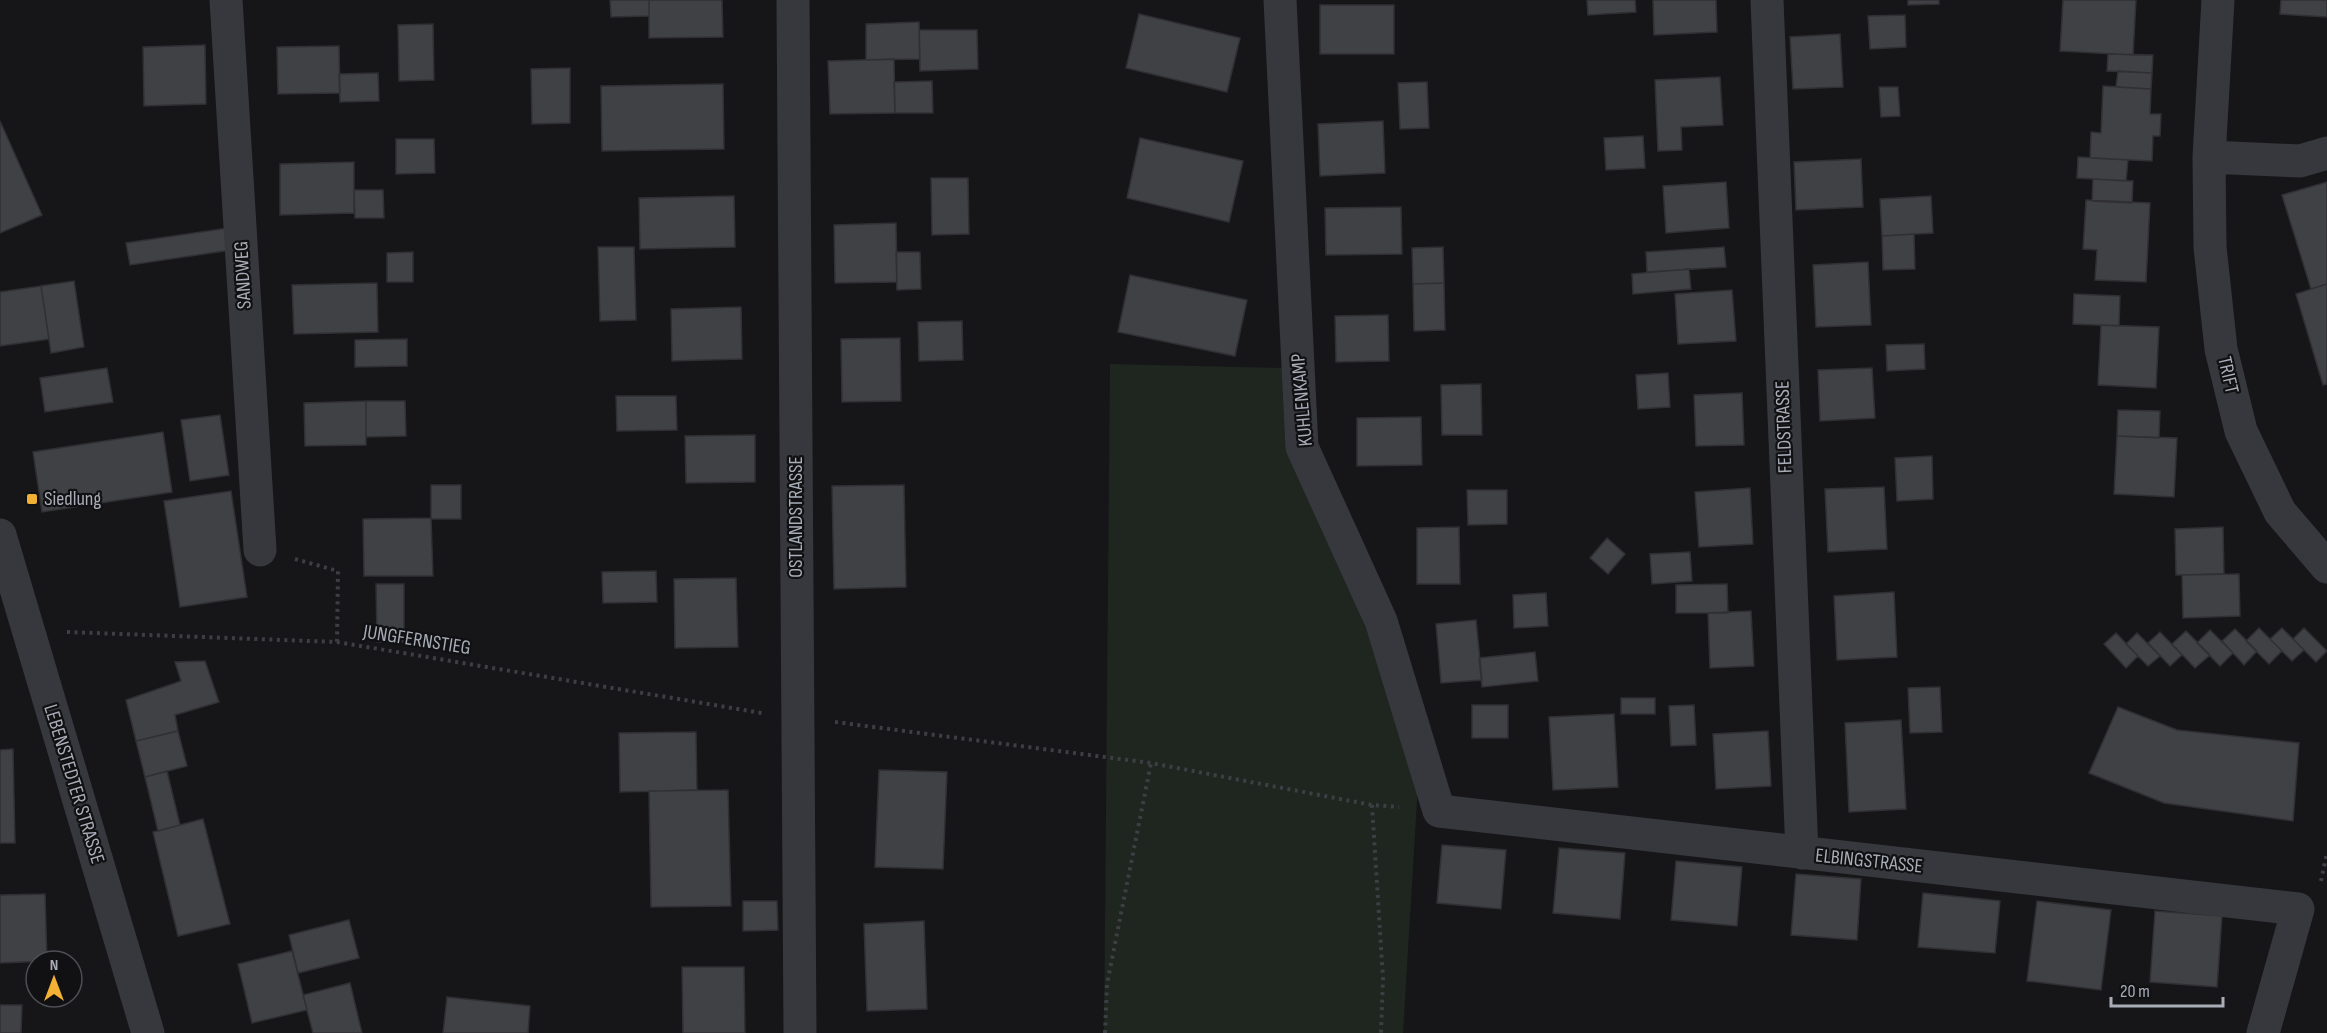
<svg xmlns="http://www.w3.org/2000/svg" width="2327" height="1033" viewBox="0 0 2327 1033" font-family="'Sofia Sans Condensed',sans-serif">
<rect width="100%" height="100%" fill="#161618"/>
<path fill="#1e261f" d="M 1110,364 L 1286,368 L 1355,596 L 1418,785 L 1403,1033 L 1104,1033 Z"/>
<path fill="#404145" stroke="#303034" stroke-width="1.5" d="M 610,0 L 649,0 L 649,16 L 611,17 Z
M 649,0 L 722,0 L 723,37 L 649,38 Z
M 1587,0 L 1635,0 L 1636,12 L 1588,15 Z
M 1653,0 L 1716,0 L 1717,32 L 1654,35 Z
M 1908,0 L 1939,0 L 1939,4 L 1908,5 Z
M 2063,0 L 2136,0 L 2133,55 L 2060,51 Z
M 2281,0 L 2327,0 L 2327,17 L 2280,14 Z
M 1320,5 L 1394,5 L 1394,54 L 1320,54 Z
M 1139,14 L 1240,38 L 1227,92 L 1126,68 Z
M 1905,15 L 1906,47 L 1870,49 L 1868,16 Z
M 919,22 L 920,59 L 866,60 L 866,24 Z
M 433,24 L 434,80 L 399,81 L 398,25 Z
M 919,30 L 977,30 L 978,69 L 920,71 Z
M 1840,34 L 1843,87 L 1793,89 L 1790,37 Z
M 205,45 L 206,104 L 144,106 L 143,47 Z
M 339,46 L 340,93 L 278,94 L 277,47 Z
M 2108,54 L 2153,55 L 2152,73 L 2107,71 Z
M 894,59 L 895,113 L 830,114 L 828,61 Z
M 570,68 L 570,123 L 532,124 L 531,69 Z
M 2118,71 L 2152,73 L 2151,89 L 2116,87 Z
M 378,73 L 379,101 L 340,102 L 339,74 Z
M 1720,77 L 1723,125 L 1681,127 L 1682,150 L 1658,151 L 1655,80 Z
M 932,81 L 933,113 L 895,113 L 894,82 Z
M 1427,82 L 1429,128 L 1400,129 L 1398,83 Z
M 723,84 L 724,149 L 602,151 L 601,86 Z
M 2103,86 L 2151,89 L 2150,114 L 2161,114 L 2160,136 L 2153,136 L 2152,161 L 2090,158 L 2091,132 L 2101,133 Z
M 1879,87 L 1898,87 L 1900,116 L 1881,117 Z
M 0,121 L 42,215 L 0,233 Z
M 1383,121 L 1385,173 L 1320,176 L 1318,124 Z
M 1643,136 L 1645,168 L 1606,170 L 1604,138 Z
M 1140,138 L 1243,161 L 1229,222 L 1127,198 Z
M 396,139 L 434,139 L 435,173 L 396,174 Z
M 2078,157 L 2128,160 L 2126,181 L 2077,178 Z
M 1861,159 L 1863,207 L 1796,210 L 1794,162 Z
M 354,162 L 354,213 L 280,215 L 280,164 Z
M 931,178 L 968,178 L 969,234 L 932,235 Z
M 2093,179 L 2133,181 L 2132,203 L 2092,201 Z
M 1726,182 L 1729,228 L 1666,233 L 1663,186 Z
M 2327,182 L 2327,284 L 2311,289 L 2282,195 Z
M 354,190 L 383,190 L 384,218 L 355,218 Z
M 734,196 L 735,247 L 640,249 L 639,198 Z
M 1931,196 L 1933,233 L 1882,236 L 1880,199 Z
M 2086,200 L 2150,203 L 2146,282 L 2095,280 L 2097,250 L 2083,249 Z
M 1401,207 L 1402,254 L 1326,255 L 1325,208 Z
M 896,223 L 897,282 L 835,283 L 834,225 Z
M 228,228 L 231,250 L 130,265 L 126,243 Z
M 1914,234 L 1915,269 L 1883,270 L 1882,236 Z
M 598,247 L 634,247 L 636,320 L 600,321 Z
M 1443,247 L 1444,283 L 1413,284 L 1412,248 Z
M 1724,247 L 1726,267 L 1647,272 L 1646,252 Z
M 413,252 L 413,282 L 387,282 L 387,253 Z
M 896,252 L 920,252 L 921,289 L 897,290 Z
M 1868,262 L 1871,325 L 1816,327 L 1813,265 Z
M 1689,269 L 1691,289 L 1633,294 L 1632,274 Z
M 1130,275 L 1247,300 L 1235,356 L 1118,332 Z
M 74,281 L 84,347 L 51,353 L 41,286 Z
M 377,283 L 378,332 L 294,334 L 292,285 Z
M 1444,283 L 1445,330 L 1414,331 L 1413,284 Z
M 2327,284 L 2327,384 L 2323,385 L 2296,294 Z
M 41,286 L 49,339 L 0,346 L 0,292 Z
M 1732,290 L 1736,341 L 1678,344 L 1675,294 Z
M 2074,294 L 2120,296 L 2119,326 L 2073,324 Z
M 741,307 L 742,359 L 672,361 L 671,309 Z
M 1388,315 L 1389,361 L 1336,362 L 1335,316 Z
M 962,321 L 963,360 L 919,361 L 918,322 Z
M 2101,325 L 2159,327 L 2156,388 L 2098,385 Z
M 900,338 L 901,401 L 842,402 L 841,339 Z
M 407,339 L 407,366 L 355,367 L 355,340 Z
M 1924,344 L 1925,369 L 1887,371 L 1886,345 Z
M 107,368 L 113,402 L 45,412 L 40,378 Z
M 1872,368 L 1875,418 L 1820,421 L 1818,370 Z
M 1668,373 L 1670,407 L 1638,409 L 1636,375 Z
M 1481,384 L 1482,435 L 1442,435 L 1441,385 Z
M 1742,393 L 1744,445 L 1696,446 L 1694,395 Z
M 616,396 L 676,396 L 677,430 L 617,431 Z
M 366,401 L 405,401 L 406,436 L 366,437 Z
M 366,401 L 366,445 L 305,446 L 304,403 Z
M 2118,410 L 2160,411 L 2159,438 L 2117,436 Z
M 220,415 L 229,475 L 190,481 L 181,420 Z
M 1421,417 L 1422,465 L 1357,466 L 1357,418 Z
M 163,432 L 172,492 L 42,512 L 33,452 Z
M 755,435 L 755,482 L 686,483 L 685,436 Z
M 2117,436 L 2177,438 L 2174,497 L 2114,494 Z
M 1932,456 L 1933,499 L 1897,501 L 1895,458 Z
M 431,485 L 461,485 L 461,519 L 431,519 Z
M 904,485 L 906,587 L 834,589 L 832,486 Z
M 1884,487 L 1887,549 L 1828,552 L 1825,489 Z
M 1750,488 L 1753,544 L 1699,547 L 1695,492 Z
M 1467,490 L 1507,490 L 1507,524 L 1468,525 Z
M 231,491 L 247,597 L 180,607 L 164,501 Z
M 431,518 L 433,576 L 364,576 L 363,519 Z
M 1459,527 L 1460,584 L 1417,584 L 1417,528 Z
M 2223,527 L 2224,574 L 2176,575 L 2175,529 Z
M 1607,538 L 1625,554 L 1608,574 L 1590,558 Z
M 1690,552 L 1692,581 L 1652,584 L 1650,554 Z
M 656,571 L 657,602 L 603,603 L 602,572 Z
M 2239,574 L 2240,616 L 2183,618 L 2182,575 Z
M 736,578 L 738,647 L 675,648 L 674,579 Z
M 376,584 L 404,584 L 404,642 L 377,642 Z
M 1727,584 L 1728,613 L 1676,613 L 1676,585 Z
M 1894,592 L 1897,657 L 1837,660 L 1834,596 Z
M 1546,593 L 1548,626 L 1514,628 L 1513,595 Z
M 1751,611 L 1754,666 L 1710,668 L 1708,613 Z
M 1476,620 L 1482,680 L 1441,683 L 1436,624 Z
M 2259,628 L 2282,651 L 2269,664 L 2246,641 Z
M 2282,628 L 2304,650 L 2292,661 L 2270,639 Z
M 2304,628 L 2327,651 L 2316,662 L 2293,639 Z
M 2235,629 L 2257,651 L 2244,665 L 2222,641 Z
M 2210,630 L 2233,653 L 2220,666 L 2197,643 Z
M 2186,631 L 2210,655 L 2195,668 L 2172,644 Z
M 2160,632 L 2182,655 L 2170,666 L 2148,643 Z
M 2116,633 L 2138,656 L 2126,668 L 2104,644 Z
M 2137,633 L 2160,656 L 2148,666 L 2126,644 Z
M 1535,652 L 1538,681 L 1482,687 L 1479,658 Z
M 205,661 L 219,702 L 175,715 L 178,731 L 136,741 L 126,700 L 181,681 L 175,662 Z
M 1940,687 L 1942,732 L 1910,733 L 1908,688 Z
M 1621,698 L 1655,698 L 1655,714 L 1621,714 Z
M 1472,705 L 1508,705 L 1508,738 L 1472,738 Z
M 1694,705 L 1696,745 L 1671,746 L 1669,706 Z
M 2118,707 L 2177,730 L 2299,743 L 2293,821 L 2164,803 L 2089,773 Z
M 1614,714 L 1618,787 L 1553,790 L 1549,717 Z
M 1901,720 L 1906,809 L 1849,812 L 1845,723 Z
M 178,731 L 187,766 L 145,777 L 136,741 Z
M 1768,731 L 1771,786 L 1716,789 L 1713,734 Z
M 696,732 L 697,790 L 620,792 L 619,733 Z
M 13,749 L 15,843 L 0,843 L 0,750 Z
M 879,770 L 947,772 L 943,869 L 875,867 Z
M 167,771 L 180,825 L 158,831 L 145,777 Z
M 728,790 L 731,906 L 651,907 L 649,791 Z
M 203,819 L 230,924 L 178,936 L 153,832 Z
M 1442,845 L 1506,850 L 1501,909 L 1437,903 Z
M 1559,848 L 1625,853 L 1620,919 L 1553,913 Z
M 1676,861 L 1742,867 L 1737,926 L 1671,920 Z
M 1796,874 L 1861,879 L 1857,940 L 1791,935 Z
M 1923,893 L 2000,901 L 1995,953 L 1918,947 Z
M 45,894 L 47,961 L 0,963 L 0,895 Z
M 743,901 L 777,901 L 778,930 L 743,931 Z
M 2037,901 L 2111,910 L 2101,990 L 2027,981 Z
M 2155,911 L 2222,916 L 2217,987 L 2150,982 Z
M 349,920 L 359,958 L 298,973 L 289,935 Z
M 924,921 L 927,1009 L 867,1011 L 864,924 Z
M 292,951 L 307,1010 L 252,1023 L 238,964 Z
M 682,967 L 744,967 L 745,1033 L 683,1033 Z
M 350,983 L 362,1033 L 313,1033 L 303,995 Z
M 447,997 L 530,1006 L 528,1033 L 443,1033 Z
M 0,1005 L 22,1005 L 21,1033 L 0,1033 Z"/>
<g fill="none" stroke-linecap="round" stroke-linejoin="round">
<path stroke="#3d3f44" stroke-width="4" stroke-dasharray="3 4.5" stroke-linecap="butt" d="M 295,559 L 338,571 L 337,642
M 67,632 L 337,642 L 762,713
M 835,722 L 1151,763 L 1372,805 L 1399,807
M 1372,805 L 1383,979 L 1381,1033
M 2321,881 L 2327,853
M 1105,1033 L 1107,984 L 1151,763"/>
<path stroke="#37383d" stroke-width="33" d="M 226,0 L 260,550
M 793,0 L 800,1033
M 1280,0 L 1302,447 L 1381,621 L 1439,811 L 2298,909 L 2263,1033
M 1767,0 L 1802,853
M 2218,0 L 2209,157 L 2210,247 L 2221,349 L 2241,431 L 2280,512 L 2327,567
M 2209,157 L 2300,161 L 2327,153
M 0,535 L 148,1033"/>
</g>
<rect fill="#f2b134" stroke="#111113" stroke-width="2" x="26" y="493" width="12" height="12" rx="3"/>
<g text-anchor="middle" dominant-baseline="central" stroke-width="4.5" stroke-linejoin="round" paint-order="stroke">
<g font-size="20" fill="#a8adb8" stroke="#111113">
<text transform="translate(243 275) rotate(-93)">SANDWEG</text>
<text transform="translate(2228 375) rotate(77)">TRIFT</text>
<text transform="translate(1302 400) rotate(-95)">KUHLENKAMP</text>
<text transform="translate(1784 427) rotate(-92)">FELDSTRASSE</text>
<text transform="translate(796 517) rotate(-90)">OSTLANDSTRASSE</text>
<text transform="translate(417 640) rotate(9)">JUNGFERNSTIEG</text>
<text transform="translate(74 784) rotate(73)">LEBENSTEDTER STRASSE</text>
<text transform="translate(1869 861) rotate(6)">ELBINGSTRASSE</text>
</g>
<g font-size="20" fill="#a8adb8" stroke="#111113" text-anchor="start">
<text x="44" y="499">Siedlung</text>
</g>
</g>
<g transform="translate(54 979)"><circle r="28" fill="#111113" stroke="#4d4f55" stroke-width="1.5"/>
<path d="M0-4.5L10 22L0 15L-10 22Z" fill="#f2b134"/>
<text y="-9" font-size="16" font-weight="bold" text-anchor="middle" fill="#a8adb8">N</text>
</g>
<path d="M2111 997v9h112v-9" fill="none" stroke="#a8adb8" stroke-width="3"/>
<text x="2120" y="997" font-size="18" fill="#a8adb8" stroke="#111113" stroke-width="4.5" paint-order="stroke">20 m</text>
</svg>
